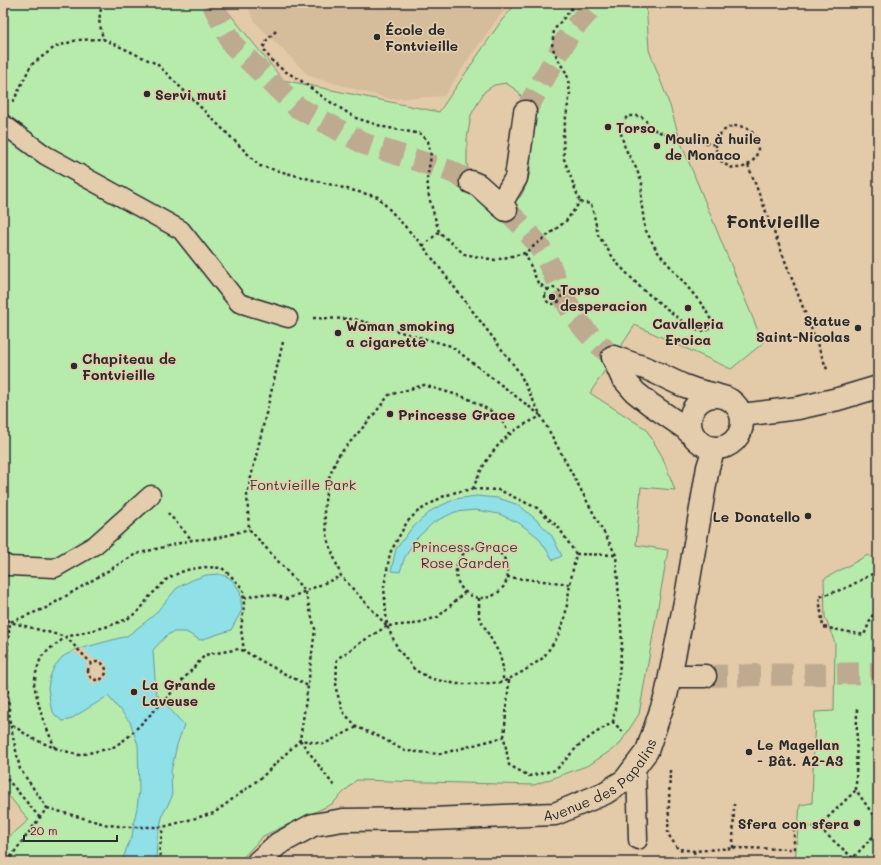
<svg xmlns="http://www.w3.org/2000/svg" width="881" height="865" viewBox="0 0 881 865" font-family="Mali,sans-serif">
<rect width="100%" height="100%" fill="#e3caa8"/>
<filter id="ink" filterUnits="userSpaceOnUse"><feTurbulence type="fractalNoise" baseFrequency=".025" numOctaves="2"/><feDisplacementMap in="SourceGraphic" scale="8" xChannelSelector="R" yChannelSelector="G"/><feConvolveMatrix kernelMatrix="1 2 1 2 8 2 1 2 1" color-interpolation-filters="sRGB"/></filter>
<g filter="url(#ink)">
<path fill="#d5bc9a" d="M 246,3 L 509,3 L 474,51 L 444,96 L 390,99 L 309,76 L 255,22 Z"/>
<path fill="#b7ebac" stroke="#718b6c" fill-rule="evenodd" d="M 3,3 L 221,3 L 283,80 L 439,112 L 502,20 L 517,3 L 646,3 L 649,50 L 670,106 L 681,143 L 763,343 L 731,369 L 635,325 L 590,393 L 646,429 L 662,456 L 675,490 L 641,487 L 636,545 L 668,550 L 639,714 L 619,745 L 589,765 L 534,785 L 356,780 L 332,804 L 263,836 L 239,862 L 3,862 L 3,842 L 29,820 L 3,789 ZM 506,83 L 519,92 L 531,121 L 530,172 L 527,183 L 521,196 L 500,213 L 490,212 L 477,199 L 472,188 L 467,164 L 467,139 L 471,115 L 484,92 L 494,85 Z
M 868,555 L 874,559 L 878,558 L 878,862 L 795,862 L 800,805 L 812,803 L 815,712 L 834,711 L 835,643 L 825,617 L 824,579 Z"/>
<path fill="#8fe0e7" stroke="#67989c" d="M 476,496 L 498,498 L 519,505 L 539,522 L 552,536 L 562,556 L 553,560 L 538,537 L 519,523 L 499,514 L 476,510 L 455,512 L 434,522 L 415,540 L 404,559 L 400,572 L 391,571 L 396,549 L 411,529 L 432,510 L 455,499 Z
M 219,574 L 228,577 L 233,581 L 240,591 L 242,610 L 231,630 L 200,640 L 186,632 L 174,632 L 167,635 L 153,650 L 156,693 L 184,725 L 177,745 L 171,772 L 172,797 L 163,814 L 157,839 L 156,862 L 122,862 L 127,847 L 132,837 L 134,821 L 137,808 L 139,790 L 138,745 L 130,722 L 108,696 L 69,720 L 62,721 L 55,715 L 51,708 L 48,688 L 50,677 L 54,667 L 62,657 L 75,650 L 127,636 L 144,623 L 154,615 L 177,588 L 192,580 L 206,575 Z"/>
<path fill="#e3caa8" d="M 83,648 L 93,659 L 100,659 L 106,662 L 108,669 L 108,676 L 104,680 L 98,684 L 91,683 L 87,678 L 85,672 L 87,663 L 73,651 Z"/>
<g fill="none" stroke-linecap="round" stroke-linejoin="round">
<path stroke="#beaa8f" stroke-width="22" stroke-dasharray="22 11" stroke-linecap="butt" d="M 212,3 L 233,45 L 297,107 L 365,144 L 450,171 L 471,182
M 525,112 L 571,31 L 596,3
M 506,210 C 522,225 538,241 548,262 C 552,269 554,277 558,284 C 564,297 570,311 579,322 C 588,335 601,346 613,357
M 705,676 L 878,673"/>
<defs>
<path id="service" d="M 3,124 L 45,155 L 181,230 L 239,303 L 288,318
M 3,563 L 9,566 L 55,568 L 95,545 L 151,495
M 636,765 L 638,840"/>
<g id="minor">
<path d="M 471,182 L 478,185 L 506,210"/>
<path d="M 500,205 L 516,178 L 525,112"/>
<path d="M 613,357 L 622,377 L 635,392 L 650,404 L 685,428 L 697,440"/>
<path d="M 613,357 L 648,369 L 682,385 L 699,391 L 716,395"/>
<circle cx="716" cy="422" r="26"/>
<path d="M 742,415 L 798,408 L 838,399 L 878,387"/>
<path d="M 671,676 L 705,676"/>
<path id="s1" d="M 258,862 L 278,844 L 313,825 L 343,820 L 432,819 L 555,814 L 605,793 L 625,780 L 647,751 L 666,696 L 686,597 L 708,467 L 714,448"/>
</g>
</defs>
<use href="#service" stroke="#2b2b2b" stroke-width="21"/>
<use href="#minor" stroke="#2b2b2b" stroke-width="25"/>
<path stroke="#2b2b2b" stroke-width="2.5" stroke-dasharray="3 3" stroke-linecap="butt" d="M 102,3 L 99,20 L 103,39
M 576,3 L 554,30 L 552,47 L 560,63 L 567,74 L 570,93 L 563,135 L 564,159 L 580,202
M 276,31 L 267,40 L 263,48 L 271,60 L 283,70 L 300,80 L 324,98 L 356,118 L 384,127 L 421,134 L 428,141 L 431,156 L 427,179 L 429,197 L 439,232
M 13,102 L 31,65 L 55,47 L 77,40 L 103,39 L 157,64 L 260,166 L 378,197 L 423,246 L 519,372 L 541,416 L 616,555 L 622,642 L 617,695 L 613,722
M716 147a21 21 0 1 1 42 0a21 21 0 1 1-42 0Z
M 748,165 L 828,372
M 580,202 L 591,204 L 594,215 L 598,235 L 616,262 L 641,288 L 687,325 L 701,331 L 708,330 L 711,320 L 704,307 L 686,285 L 657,251 L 645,229 L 641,200 L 642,183 L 636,168 L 625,148 L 620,130 L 627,116 L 641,116 L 656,131 L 669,135 L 716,145
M 423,246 L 439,232 L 464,254 L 495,260 L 525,253 L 566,221 L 580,202
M 525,253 L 538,283 L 548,290
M545 296a8 8 0 1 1 16 0a8 8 0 1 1-16 0Z
M 313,318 L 354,319 L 451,346 L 540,415
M 283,342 L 247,494 L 249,529 L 305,591 L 315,629 L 308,686 L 300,740 L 334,786
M 473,489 L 499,490 L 537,508 L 559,528 L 576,554 L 570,584 L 565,618 L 557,638 L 543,658 L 524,671 L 503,682 L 479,684 L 457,684 L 432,679 L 415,670 L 398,649 L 387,626 L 384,587 L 390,553 L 407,522 L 417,512 L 442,497 L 456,492 Z
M 473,489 C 480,469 492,449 509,435 C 516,428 532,421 541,416
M 168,513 L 192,540
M456 572a26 26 0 1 1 52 0a26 26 0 1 1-52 0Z
M 576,554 L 616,555
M 878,571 L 846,588 L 819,597 L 823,627 L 864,635 L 874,612 L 878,609
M 507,577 L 570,584
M 465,592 L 438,617 L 414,624 L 387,626 L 341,576 L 328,541 L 324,512 L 327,482 L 338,456 L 372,417 L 389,395 L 424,385 L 467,398 L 500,416 L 509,434
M 244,598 L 262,594 L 274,595 L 287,599 L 341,576
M 479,598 L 479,617 L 500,655 L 503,668 L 503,682
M 3,616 L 10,622 L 66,637 L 92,664
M 387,626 L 360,643 L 337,659 L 336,689 L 343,712 L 357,727 L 380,737 L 405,751 L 440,754 L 504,737
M88 671a9 9 0 1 1 18 0a9 9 0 1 1-18 0Z
M 509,680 L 504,737 L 509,765 L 529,776 L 556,770 L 578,746 L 594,734 L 613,722 L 624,733
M 857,709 L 856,790 L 878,822
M 3,718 L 31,738 L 55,748 L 79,755 L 112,748 L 127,738 L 165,700 L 205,655 L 239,649 L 244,651 L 283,673 L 290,676 L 308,686
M 55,748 L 42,717 L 34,685 L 36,673 L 41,657 L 52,647 L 66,637 L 109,626 L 127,619 L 140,610 L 149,597 L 168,578 L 186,570 L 204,567 L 222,568 L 231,576 L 243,589 L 244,605 L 241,629 L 244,651
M 670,770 L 668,834 L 678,849 L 694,851 L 733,848 L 794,849 L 794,826 L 818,827
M 3,774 L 40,818
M 47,808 L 108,825 L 128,827 L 163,827 L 214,813 L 262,777 L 300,740 L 324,744 L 357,727
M 733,848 L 734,804
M 694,851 L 695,860
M 853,858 L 818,827 L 856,790
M 7,862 L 47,808 L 20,769 L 10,723 L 6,668 L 10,622 L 46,608 L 136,554 L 192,540 L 218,538 L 249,529
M 163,862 L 159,853 L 163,827
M 852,862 L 853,858 L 878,831"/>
<use href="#service" stroke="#e4cdad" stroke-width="18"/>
<use href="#minor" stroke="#e4cdad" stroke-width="22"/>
</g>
</g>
<g fill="#2b2b2b" stroke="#e4cdad" stroke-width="1.5">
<circle cx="377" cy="37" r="4"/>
<circle cx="147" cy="94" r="4"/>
<circle cx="608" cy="127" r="4"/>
<circle cx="657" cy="146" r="4"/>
<circle cx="552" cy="297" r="4"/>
<circle cx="688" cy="308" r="4"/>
<circle cx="858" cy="328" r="4"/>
<circle cx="338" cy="333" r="4"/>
<circle cx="74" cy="366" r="4"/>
<circle cx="390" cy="414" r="4"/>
<circle cx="808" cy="516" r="4"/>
<circle cx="134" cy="692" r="4"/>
<circle cx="749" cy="752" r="4"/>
<circle cx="857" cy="823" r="4"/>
</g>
<g text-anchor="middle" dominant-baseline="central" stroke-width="3.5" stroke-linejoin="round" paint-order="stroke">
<g font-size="14" font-weight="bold" fill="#2b2b2b" stroke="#e4cdad" text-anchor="start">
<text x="385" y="29">École de<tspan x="385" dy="16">Fontvieille</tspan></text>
<text x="155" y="94">Servi muti</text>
<text x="616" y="127">Torso</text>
<text x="665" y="138">Moulin à huile<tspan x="665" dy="16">de Monaco</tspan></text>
<text x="560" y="289">Torso<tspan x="560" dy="16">desperacion</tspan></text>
<text x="850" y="320" text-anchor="end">Statue<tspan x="850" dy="16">Saint-Nicolas</tspan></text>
<text x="688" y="323" text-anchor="middle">Cavalleria<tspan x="688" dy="16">Eroica</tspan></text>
<text x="346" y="325">Woman smoking<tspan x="346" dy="16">a cigarette</tspan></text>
<text x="82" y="358">Chapiteau de<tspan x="82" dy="16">Fontvieille</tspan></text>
<text x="398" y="414">Princesse Grace</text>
<text x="800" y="516" text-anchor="end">Le Donatello</text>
<text x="142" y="684">La Grande<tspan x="142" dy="16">Laveuse</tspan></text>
<text x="757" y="744">Le Magellan<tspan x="757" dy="16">- Bât. A2-A3</tspan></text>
<text x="849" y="823" text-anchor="end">Sfera con sfera</text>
</g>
<g font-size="14" fill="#393e38" stroke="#e4cdad">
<text x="303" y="484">Fontvieille Park</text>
<text x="465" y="546">Princess Grace<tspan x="465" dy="16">Rose Garden</tspan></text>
</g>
<g font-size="14" fill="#2b2b2b" stroke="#e4cdad">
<text stroke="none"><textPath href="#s1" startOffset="367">Avenue des Papalins</textPath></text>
</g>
<g font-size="18" font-weight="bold" fill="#2b2b2b" stroke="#e4cdad">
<text x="773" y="221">Fontvieille</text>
</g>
</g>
<rect width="881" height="865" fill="none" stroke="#e4cdad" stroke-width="16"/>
<rect x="8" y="8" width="865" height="849" fill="none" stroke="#2b2b2b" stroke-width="1.5" filter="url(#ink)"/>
<path d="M24 835v6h93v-6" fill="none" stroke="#2b2b2b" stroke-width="2"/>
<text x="30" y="835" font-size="12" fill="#2b2b2b" stroke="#e4cdad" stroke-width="3" paint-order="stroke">20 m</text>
</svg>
